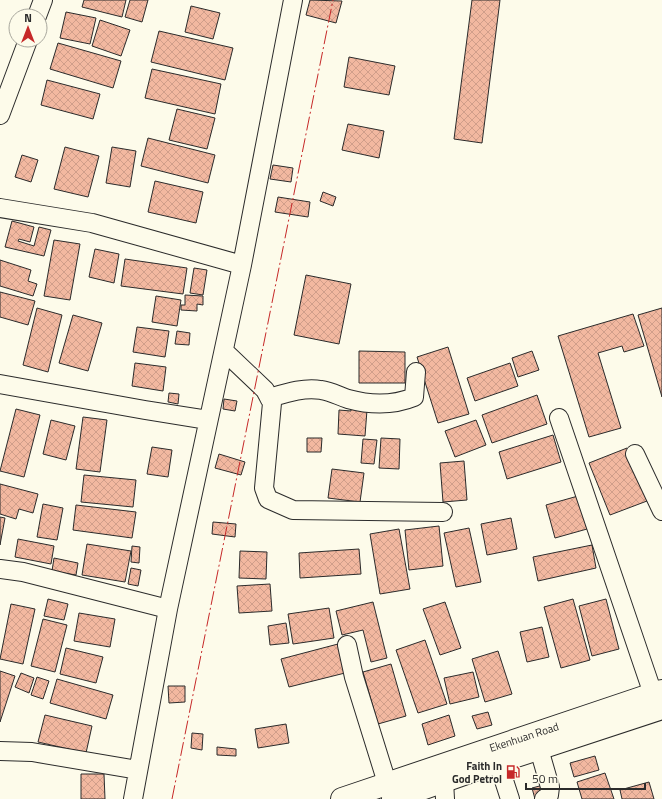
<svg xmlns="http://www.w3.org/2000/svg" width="662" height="799" viewBox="0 0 662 799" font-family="'Titillium Web',sans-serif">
<defs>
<pattern id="building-cross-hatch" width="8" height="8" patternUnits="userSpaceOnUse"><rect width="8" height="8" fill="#f2b8a0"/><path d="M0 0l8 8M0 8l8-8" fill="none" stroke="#d09e8a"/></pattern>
</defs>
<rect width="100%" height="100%" fill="#fdfbea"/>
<path fill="url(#building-cross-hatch)" stroke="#2b2b2b" d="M 84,0 L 126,0 L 122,17 L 82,7 Z
M 130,0 L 148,0 L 142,22 L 125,17 Z
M 310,0 L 342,1 L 336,23 L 306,15 Z
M 472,0 L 500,0 L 482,143 L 454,139 Z
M 191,6 L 220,13 L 213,39 L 185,32 Z
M 66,12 L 96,18 L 90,44 L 60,38 Z
M 100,20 L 130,30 L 121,56 L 92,46 Z
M 159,31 L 233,48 L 225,80 L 151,62 Z
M 58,43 L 121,61 L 113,88 L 50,69 Z
M 349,57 L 395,66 L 389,95 L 344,87 Z
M 152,69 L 221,84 L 215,114 L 145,98 Z
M 47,80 L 100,94 L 93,119 L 41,105 Z
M 177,109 L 215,118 L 207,149 L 169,140 Z
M 348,124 L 384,131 L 379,158 L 342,150 Z
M 148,138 L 215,155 L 208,183 L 141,166 Z
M 65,147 L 99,156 L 88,197 L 54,189 Z
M 112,147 L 136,151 L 130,187 L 106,183 Z
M 22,155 L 38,160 L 31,182 L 15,177 Z
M 273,165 L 293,168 L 291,182 L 270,179 Z
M 155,181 L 203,192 L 196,223 L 148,212 Z
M 323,192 L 336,197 L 333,206 L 320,201 Z
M 278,197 L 310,202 L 308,217 L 275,212 Z
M 12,221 L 34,227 L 30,242 L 19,239 L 18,241 L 34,246 L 39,227 L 51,230 L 44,256 L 5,247 Z
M 54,240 L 80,244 L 70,300 L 44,296 Z
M 95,249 L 119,254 L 114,283 L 89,277 Z
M 125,259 L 187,268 L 183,294 L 121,286 Z
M 0,260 L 31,270 L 28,281 L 37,284 L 33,296 L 0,286 Z
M 194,268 L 207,270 L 203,295 L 190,293 Z
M 306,275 L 351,284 L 339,344 L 294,335 Z
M 0,292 L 35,301 L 28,325 L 0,317 Z
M 185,295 L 203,296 L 203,305 L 197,304 L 197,311 L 181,310 L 181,305 L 185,305 Z
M 156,296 L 181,300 L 177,326 L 152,322 Z
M 37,308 L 62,315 L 48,372 L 23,365 Z
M 662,308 L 662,397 L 638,315 Z
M 633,314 L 644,346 L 624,352 L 622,346 L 598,353 L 621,428 L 589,437 L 558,336 Z
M 73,315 L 102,323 L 88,371 L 59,363 Z
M 137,327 L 169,331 L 165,357 L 133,352 Z
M 177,331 L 190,333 L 189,345 L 175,344 Z
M 448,347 L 469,414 L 438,423 L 417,357 Z
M 359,351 L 405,352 L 405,383 L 359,383 Z
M 532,351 L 539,370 L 518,377 L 512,358 Z
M 135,363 L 166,367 L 163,391 L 132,386 Z
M 510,363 L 518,386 L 475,401 L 467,378 Z
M 169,393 L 179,394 L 178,404 L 168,402 Z
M 537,395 L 547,424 L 492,443 L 482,415 Z
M 224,399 L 237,401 L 235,411 L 223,409 Z
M 351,405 L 367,410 L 365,436 L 338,434 L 339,410 L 351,411 Z
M 16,409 L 40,415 L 24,477 L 0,471 Z
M 83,417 L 107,420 L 100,472 L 76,469 Z
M 51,420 L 75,426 L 66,460 L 43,454 Z
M 476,420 L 486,445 L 455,457 L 445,431 Z
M 553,435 L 561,462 L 507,479 L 499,452 Z
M 307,438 L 322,438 L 321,452 L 307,452 Z
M 381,438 L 400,439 L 399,469 L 379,468 Z
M 363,439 L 377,440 L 374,464 L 361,463 Z
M 152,447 L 172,450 L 168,477 L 147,474 Z
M 627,448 L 647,501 L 610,515 L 589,463 Z
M 219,454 L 245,462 L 241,475 L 215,468 Z
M 464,461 L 467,500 L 443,502 L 440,463 Z
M 332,469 L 364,473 L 360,502 L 328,498 Z
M 84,475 L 136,480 L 133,507 L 81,502 Z
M 0,484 L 38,494 L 33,513 L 19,509 L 16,519 L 0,514 Z
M 578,496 L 587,529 L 555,538 L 546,505 Z
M 43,504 L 63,508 L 57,540 L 37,537 Z
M 76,505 L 136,512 L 132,538 L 73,530 Z
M 0,517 L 5,518 L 0,545 Z
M 511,518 L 517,549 L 487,555 L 481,524 Z
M 213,522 L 236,524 L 235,537 L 212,534 Z
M 439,526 L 443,566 L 409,570 L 405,530 Z
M 469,528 L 481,582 L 456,587 L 444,533 Z
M 399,529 L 410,589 L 380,594 L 370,534 Z
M 18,539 L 54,546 L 51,564 L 15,557 Z
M 87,544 L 131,551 L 125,582 L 82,575 Z
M 592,545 L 596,568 L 538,581 L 533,557 Z
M 132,546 L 140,547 L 139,563 L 131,562 Z
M 359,549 L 361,574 L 300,578 L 299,553 Z
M 240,551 L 267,552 L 266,579 L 239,578 Z
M 54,558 L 78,563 L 76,575 L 52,571 Z
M 131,568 L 141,570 L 138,586 L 128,584 Z
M 270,584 L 272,611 L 239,613 L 237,586 Z
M 48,599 L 68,604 L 64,620 L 44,616 Z
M 573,599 L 590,660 L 561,668 L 544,607 Z
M 606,599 L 619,649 L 592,656 L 579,606 Z
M 373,602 L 387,658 L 371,662 L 363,630 L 342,635 L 336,611 Z
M 445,602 L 461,648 L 440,655 L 423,609 Z
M 11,604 L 35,609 L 23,664 L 0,659 Z
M 329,608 L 334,638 L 293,644 L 288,614 Z
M 79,613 L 115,619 L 110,647 L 74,641 Z
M 43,619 L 67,625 L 55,672 L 31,666 Z
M 286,623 L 289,643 L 270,645 L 268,626 Z
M 542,627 L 549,657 L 527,662 L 520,632 Z
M 425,640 L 447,704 L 418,713 L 396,650 Z
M 338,644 L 345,673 L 289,687 L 281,659 Z
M 66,648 L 103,657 L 96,683 L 60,674 Z
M 498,651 L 512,694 L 485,702 L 472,659 Z
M 391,664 L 406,716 L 378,724 L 363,672 Z
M 0,671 L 15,676 L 0,722 Z
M 473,672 L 479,697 L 450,704 L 444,678 Z
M 21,673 L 34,678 L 29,693 L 15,687 Z
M 37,677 L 49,681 L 43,699 L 31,695 Z
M 57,679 L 113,695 L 106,719 L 50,703 Z
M 168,686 L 185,686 L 185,702 L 169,703 Z
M 488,712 L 492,725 L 477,729 L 472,716 Z
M 45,715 L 92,726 L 86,753 L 38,742 Z
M 449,715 L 455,736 L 428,745 L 422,724 Z
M 286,724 L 289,743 L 258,748 L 255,729 Z
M 192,733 L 203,734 L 202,750 L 191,748 Z
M 217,747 L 236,749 L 236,756 L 217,755 Z
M 595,756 L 599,770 L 574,777 L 570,763 Z
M 605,773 L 614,799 L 582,799 L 577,782 Z
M 81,774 L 104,774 L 105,799 L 81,799 Z
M 649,782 L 654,799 L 622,799 L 620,790 Z
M 547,784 L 551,799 L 535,799 L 532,788 Z"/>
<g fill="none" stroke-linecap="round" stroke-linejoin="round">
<defs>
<path id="minor" d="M 37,16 L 43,0
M 0,115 L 28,40
M 0,208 L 92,223 L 242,265
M 224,351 L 265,390 L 272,403 L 264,488 L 268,499 L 293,510 L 443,512
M 0,384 L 145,410 L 208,420
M 269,398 C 286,393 304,387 321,390 C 330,391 339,396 348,399 C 370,405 392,406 414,397 L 416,372
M 559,418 L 653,694
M 635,454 L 662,511
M 0,569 L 23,572 L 168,609
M 347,645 L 354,677 L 387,783
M 539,749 L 550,787 L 549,795 L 544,799
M 0,751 L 32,752 L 138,770
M 498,762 L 510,799
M 444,781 L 445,799
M 133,799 L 168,609 L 242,265 L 293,0"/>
<path id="major" d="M 342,799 L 662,691
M 393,799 L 498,762 L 662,708"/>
</defs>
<use href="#minor" stroke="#2b2b2b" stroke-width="20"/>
<use href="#major" stroke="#2b2b2b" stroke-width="24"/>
<use href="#minor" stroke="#fdfbea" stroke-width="18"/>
<use href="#major" stroke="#fdfbea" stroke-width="22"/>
<path stroke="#c62828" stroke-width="1" stroke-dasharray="14 3 2 3" stroke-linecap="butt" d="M 172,799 L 333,0"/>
</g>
<defs>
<symbol id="fuel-bare" viewBox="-9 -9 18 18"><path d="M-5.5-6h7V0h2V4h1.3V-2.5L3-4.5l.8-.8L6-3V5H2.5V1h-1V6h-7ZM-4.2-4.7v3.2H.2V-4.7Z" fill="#c62828" stroke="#fdfbea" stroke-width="2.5" paint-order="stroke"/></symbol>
</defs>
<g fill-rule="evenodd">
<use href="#fuel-bare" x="503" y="762" width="20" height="20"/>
</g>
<g text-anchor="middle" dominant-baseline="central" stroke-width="3" stroke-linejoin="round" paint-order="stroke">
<g font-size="11" fill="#2b2b2b" stroke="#fdfbea">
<text transform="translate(524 737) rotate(-18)">Ekenhuan Road</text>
</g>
<g font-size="11" font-weight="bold" fill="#2b2b2b" stroke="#fdfbea" text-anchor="end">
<text x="502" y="766">Faith In<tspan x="502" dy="13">God Petrol</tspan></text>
</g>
</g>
<g transform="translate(28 28)"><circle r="19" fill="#fdfbea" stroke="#a9a89e"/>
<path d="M0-3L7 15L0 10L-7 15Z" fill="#c62828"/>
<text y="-6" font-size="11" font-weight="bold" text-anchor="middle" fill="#2b2b2b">N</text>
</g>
<path d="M526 783v6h119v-6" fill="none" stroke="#2b2b2b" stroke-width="2"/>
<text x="532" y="783" font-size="12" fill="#2b2b2b" stroke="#fdfbea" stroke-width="3" paint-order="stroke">50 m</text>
</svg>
